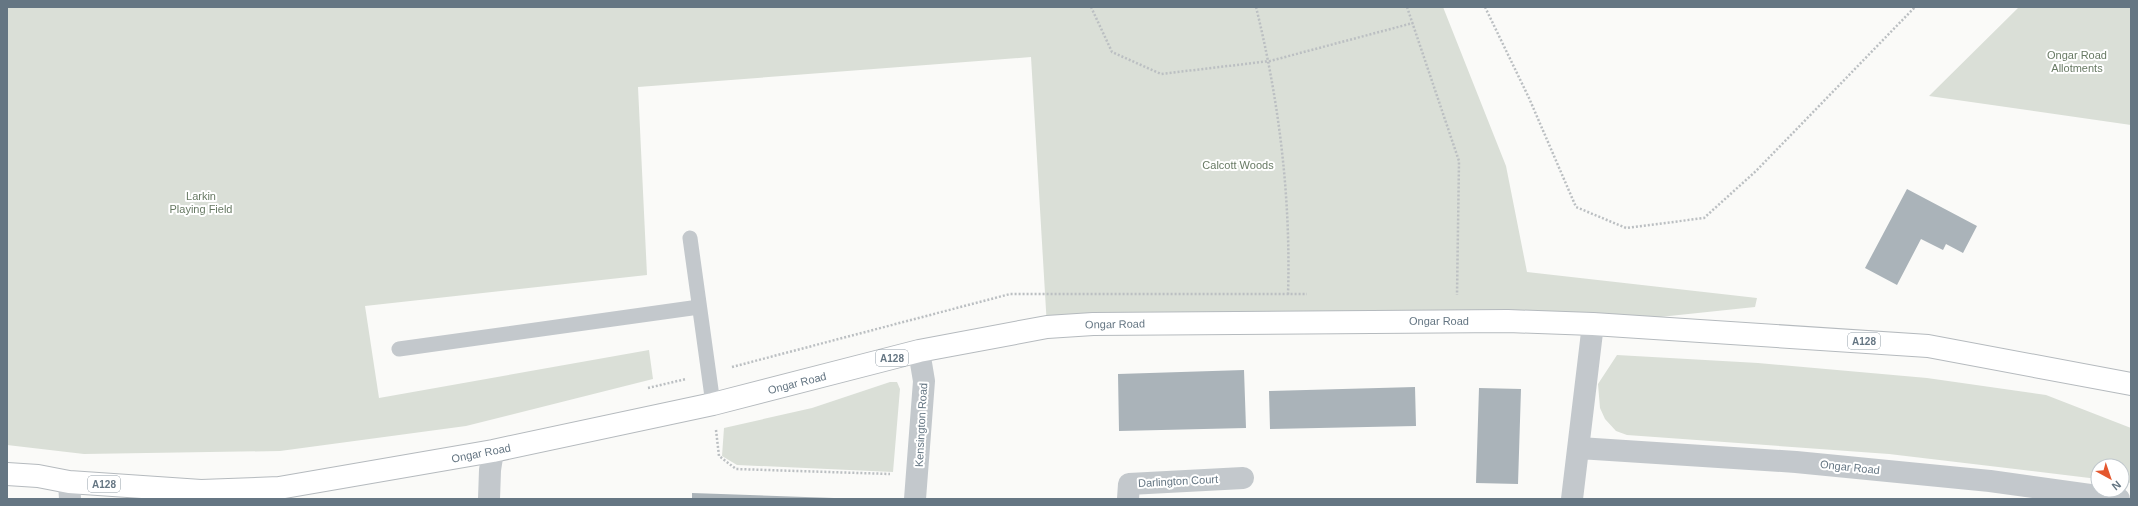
<svg xmlns="http://www.w3.org/2000/svg" width="2138" height="506" viewBox="0 0 2138 506" font-family="Helvetica,sans-serif">
<rect width="100%" height="100%" fill="#fafaf8"/>
<path fill="#dadfd7" d="M 7,7 L 1443,7 L 1506,166 L 1527,272 L 1757,298 L 1755,307 L 1593,324 L 1047,327 L 1031,57 L 638,87 L 647,275 L 365,306 L 379,398 L 649,350 L 653,379 L 466,426 L 280,451 L 84,454 L 7,445 Z
M 2019,7 L 2131,7 L 2131,125 L 1929,96 Z
M 1617,355 L 1758,363 L 1927,378 L 2046,395 L 2131,428 L 2131,483 L 2122,482 L 2122,466 L 2098,466 L 2098,479 L 1889,454 L 1627,435 L 1616,431 L 1605,419 L 1600,408 L 1598,384 Z
M 890,382 L 897,382 L 900,389 L 893,472 L 737,465 L 722,456 L 724,428 L 812,408 Z"/>
<path fill="#aab3b9" d="M 1907,189 L 1977,226 L 1963,253 L 1946,244 L 1943,250 L 1921,239 L 1897,285 L 1865,268 Z
M 1244,370 L 1246,428 L 1119,431 L 1118,374 Z
M 1415,387 L 1416,426 L 1270,429 L 1269,391 Z
M 1479,388 L 1521,389 L 1518,484 L 1476,483 Z
M 692,493 L 834,498 L 834,499 L 692,499 Z"/>
<g fill="none" stroke-linecap="round" stroke-linejoin="round">
<defs>
<path id="primary" d="M 7,474 L 38,476 L 69,482 L 201,491 L 279,488 L 493,451 L 713,404 L 919,351 L 1047,327 L 1093,324 L 1508,321 L 1593,324 L 1928,346 L 2131,384"/>
</defs>
<use href="#primary" stroke="#b5babe" stroke-width="24"/>
<path stroke="#bbbfc2" stroke-width="2.5" stroke-dasharray="2 2" stroke-linecap="butt" d="M 1091,7 L 1112,52 L 1161,74 L 1270,61 L 1413,23
M 1256,7 C 1279,100 1291,198 1288,295
M 1407,7 L 1459,161 L 1457,295
M 1485,7 L 1529,98 L 1576,207 L 1626,228 L 1704,218 L 1756,171 L 1915,7
M 732,367 L 1010,294 L 1307,294
M 648,388 L 686,379
M 716,430 L 719,456 L 736,469 L 890,474"/>
<path stroke="#c3c8cc" stroke-width="15" d="M 690,238 L 713,404
M 399,349 L 699,307"/>
<path stroke="#c3c8cc" stroke-width="22" d="M 1579,448 L 1796,462 L 1990,481 L 2119,499
M 69,482 L 70,499
M 489,499 L 490,470 L 493,451
M 915,499 L 924,381 L 919,351
M 1128,499 L 1129,484 L 1243,478
M 1572,499 L 1593,324"/>
<use href="#primary" stroke="#fff" stroke-width="22"/>
</g>
<g text-anchor="middle" dominant-baseline="central" stroke-width="4" stroke-linejoin="round" paint-order="stroke">
<g fill="#fff" stroke="#939fa8" stroke-width="1">
<rect x="1848" y="333" width="32" height="16" rx="3"/>
<rect x="876" y="350" width="32" height="16" rx="3"/>
<rect x="88" y="476" width="32" height="16" rx="3"/>
</g>
<g font-size="10" font-weight="bold" fill="#657683">
<text x="1864" y="341">A128</text>
<text x="892" y="358">A128</text>
<text x="104" y="484">A128</text>
</g>
<g font-size="11" fill="#687a64" stroke="#fff">
<text x="2077" y="55">Ongar Road<tspan x="2077" dy="13">Allotments</tspan></text>
<text x="1238" y="165">Calcott Woods</text>
<text x="201" y="196">Larkin<tspan x="201" dy="13">Playing Field</tspan></text>
</g>
<g font-size="11" fill="#657683" stroke="#fff">
<text x="1439" y="321">Ongar Road</text>
<text transform="translate(1115 324) rotate(-1)">Ongar Road</text>
<text transform="translate(797 383) rotate(-14)">Ongar Road</text>
<text transform="translate(921 425) rotate(-87)">Kensington Road</text>
<text transform="translate(481 453) rotate(-11)">Ongar Road</text>
<text transform="translate(1850 467) rotate(6)">Ongar Road</text>
<text transform="translate(1178 481) rotate(-3)">Darlington Court</text>
</g>
</g>
<rect width="2138" height="506" fill="none" stroke="#657683" stroke-width="16"/>
<g transform="translate(2110 478) rotate(140)"><circle r="19" fill="#ffffff" stroke="#c1c8cd"/>
<path d="M0-3L7 15L0 10L-7 15Z" fill="#e4572e"/>
<text y="-6" font-size="11" font-weight="bold" text-anchor="middle" fill="#657683">N</text>
</g>
</svg>
